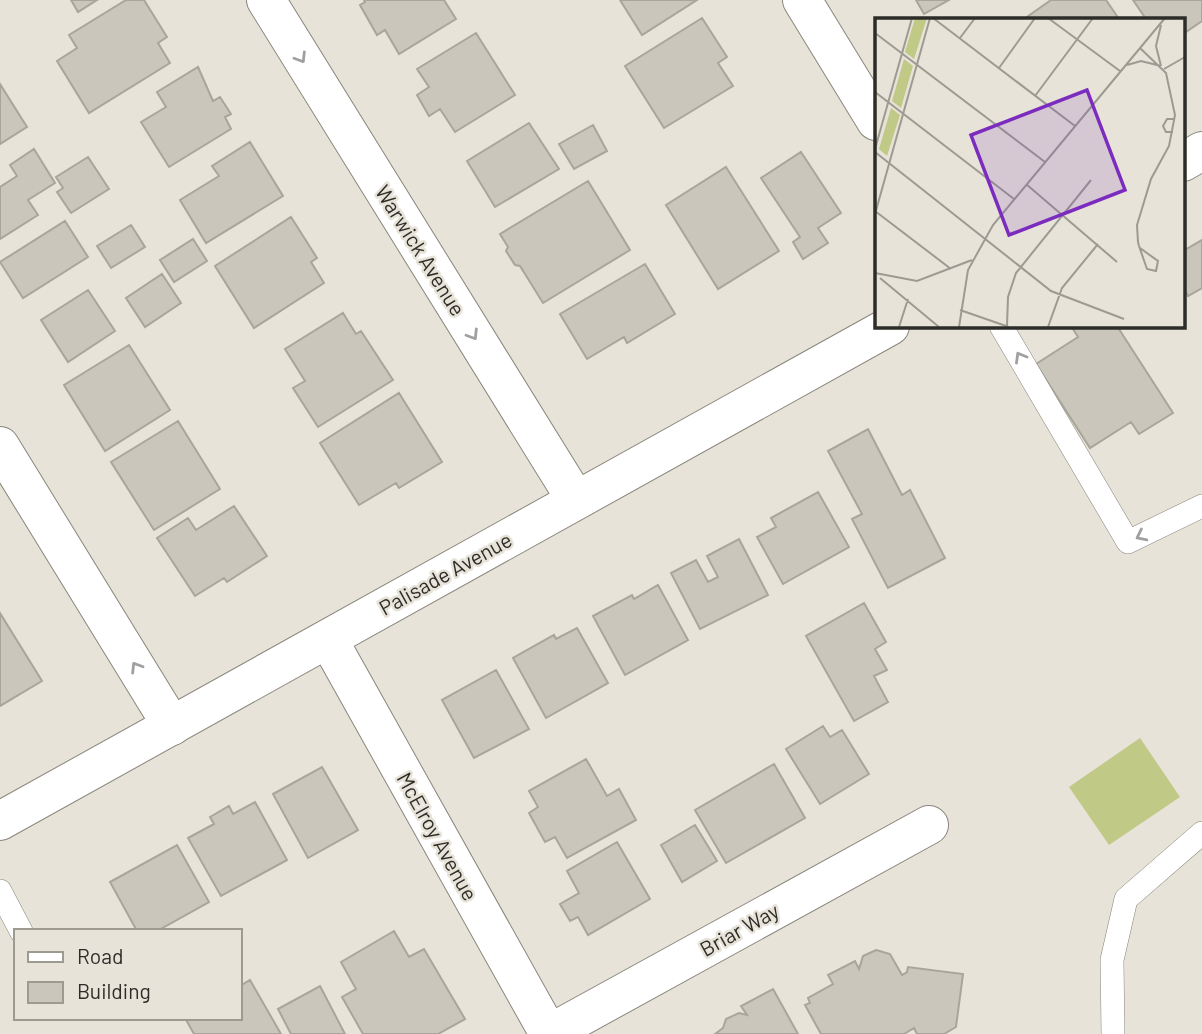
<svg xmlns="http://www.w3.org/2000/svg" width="1202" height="1034" viewBox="0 0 1202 1034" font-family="Barlow,sans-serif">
<rect width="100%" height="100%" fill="#e7e3d8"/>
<path fill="#c0c985" d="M 1140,738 L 1180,797 L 1109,845 L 1069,787 Z"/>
<path fill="#cac6bb" stroke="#a9a59b" stroke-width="2" d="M 71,0 L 97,0 L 78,12 Z
M 126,0 L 144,0 L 167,37 L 158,43 L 170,63 L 89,113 L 57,61 L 77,48 L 69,35 Z
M 364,0 L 444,0 L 456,19 L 399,54 L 385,30 L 377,35 L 360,5 L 365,2 Z
M 620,0 L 697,0 L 642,35 Z
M 916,0 L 949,0 L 924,14 Z
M 1051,0 L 1106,0 L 1119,19 L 1024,19 Z
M 1133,0 L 1202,0 L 1202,21 L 1183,34 L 1183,19 L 1146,19 Z
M 702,18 L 727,57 L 718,63 L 733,86 L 664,128 L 625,66 Z
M 476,33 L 515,95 L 455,132 L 440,109 L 429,116 L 417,95 L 429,87 L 417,69 Z
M 198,67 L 213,101 L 220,97 L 231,114 L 225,117 L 231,129 L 169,167 L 141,122 L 166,107 L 157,92 Z
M 0,84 L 27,127 L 0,144 Z
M 529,123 L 559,169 L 495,207 L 467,161 Z
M 593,125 L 607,151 L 574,169 L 559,144 Z
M 250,142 L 283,196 L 206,243 L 180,200 L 219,176 L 212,166 Z
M 34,149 L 55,183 L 28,200 L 38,215 L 0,239 L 0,187 L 17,176 L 10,165 Z
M 801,152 L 841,213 L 818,228 L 828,243 L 803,259 L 793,242 L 800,237 L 761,178 Z
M 88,157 L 109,189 L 71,213 L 57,192 L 63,188 L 56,177 Z
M 726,167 L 779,251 L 718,289 L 666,205 Z
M 588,181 L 630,250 L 543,303 L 520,266 L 515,265 L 506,251 L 508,247 L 500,234 Z
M 291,217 L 317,258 L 311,262 L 324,283 L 254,328 L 215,266 Z
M 65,221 L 88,257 L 23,298 L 0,262 Z
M 131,225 L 145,247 L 111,268 L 97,246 Z
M 193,239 L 207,261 L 174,282 L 160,260 Z
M 1202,240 L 1202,288 L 1188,296 L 1183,286 L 1183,251 Z
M 645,264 L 675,314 L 627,343 L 624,337 L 587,359 L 560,314 Z
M 162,274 L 181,303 L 145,327 L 126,298 Z
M 88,290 L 115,331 L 68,362 L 41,320 Z
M 343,313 L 356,334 L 361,331 L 393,380 L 318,427 L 293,388 L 305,381 L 285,349 Z
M 1071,326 L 1117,326 L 1173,413 L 1139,434 L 1131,422 L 1090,448 L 1036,364 L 1078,337 Z
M 129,345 L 170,410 L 105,451 L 64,385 Z
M 399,393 L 442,462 L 399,488 L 396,483 L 359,505 L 320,443 Z
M 178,421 L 220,489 L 154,530 L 111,462 Z
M 868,429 L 902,495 L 910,490 L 945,558 L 888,588 L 852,519 L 862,514 L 828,451 Z
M 818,492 L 849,547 L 783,584 L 757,537 L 776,527 L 771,518 Z
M 234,506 L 267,556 L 227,582 L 224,578 L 195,596 L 157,538 L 188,518 L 196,530 Z
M 739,539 L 768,595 L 700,629 L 671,573 L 696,560 L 708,582 L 718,577 L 707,556 Z
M 658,585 L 688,640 L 625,675 L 593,616 L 632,595 L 634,599 Z
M 864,603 L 886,642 L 875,649 L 887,670 L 874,676 L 888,702 L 854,721 L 806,636 Z
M 0,613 L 42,681 L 0,706 Z
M 577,628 L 608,683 L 546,718 L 513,658 L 554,635 L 556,639 Z
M 496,670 L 529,729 L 474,758 L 442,700 Z
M 823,726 L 830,737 L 842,730 L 869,774 L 820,804 L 786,749 Z
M 586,759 L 607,796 L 619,789 L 636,820 L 567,858 L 555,837 L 545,842 L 529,813 L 538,807 L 529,791 Z
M 774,764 L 805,818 L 726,863 L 695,810 Z
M 322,767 L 358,830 L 308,858 L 273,794 Z
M 255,802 L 287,860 L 221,896 L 188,838 L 214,824 L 210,817 L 229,806 L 233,814 Z
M 695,825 L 717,861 L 682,882 L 661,845 Z
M 617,842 L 650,899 L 588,935 L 578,917 L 570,921 L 560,904 L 579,893 L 567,871 Z
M 177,845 L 209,902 L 157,931 L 137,931 L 110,882 Z
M 394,931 L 409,957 L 424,949 L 465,1019 L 438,1034 L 363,1034 L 342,997 L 356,989 L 341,962 Z
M 876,950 L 890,954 L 902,975 L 907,972 L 908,967 L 963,974 L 956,1027 L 944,1034 L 917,1034 L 914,1028 L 904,1034 L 821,1034 L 805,1005 L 810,1003 L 808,998 L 833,984 L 828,975 L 855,961 L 859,969 L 863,956 Z
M 250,980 L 281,1034 L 194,1034 L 185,1018 L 240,1018 L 240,986 Z
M 320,986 L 345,1034 L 291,1034 L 278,1009 Z
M 773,989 L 798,1034 L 715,1034 L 723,1028 L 726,1019 L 739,1013 L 747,1015 L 741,1006 Z"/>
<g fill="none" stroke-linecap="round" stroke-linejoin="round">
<defs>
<path id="service" d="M 1001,326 L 1128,542 L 1202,506
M 0,891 L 21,931
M 1113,1034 L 1112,960 L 1126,899 L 1202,833"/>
<path id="minor" d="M 266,0 L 576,500
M 802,0 L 876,121
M 0,446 L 172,726
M 328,639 L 549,1034
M 549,1034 L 929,825"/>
<path id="primary" d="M 1183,162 L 1202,151
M 0,821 L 890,326"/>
</defs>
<use href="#service" stroke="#8a867c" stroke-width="24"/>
<use href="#minor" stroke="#8a867c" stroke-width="40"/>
<use href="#primary" stroke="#8a867c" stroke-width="40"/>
<use href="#service" stroke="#fff" stroke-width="23"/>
<use href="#minor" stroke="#fff" stroke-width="38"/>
<use href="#primary" stroke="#fff" stroke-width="38"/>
</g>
<defs><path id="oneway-chevron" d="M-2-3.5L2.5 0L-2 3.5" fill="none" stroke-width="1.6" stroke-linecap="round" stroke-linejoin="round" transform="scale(1.75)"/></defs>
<g stroke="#a1a09e">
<use href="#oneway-chevron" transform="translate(301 58) rotate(58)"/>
<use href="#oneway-chevron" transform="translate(473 335) rotate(58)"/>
<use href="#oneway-chevron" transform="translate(1020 357) rotate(-120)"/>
<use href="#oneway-chevron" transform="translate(1141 536) rotate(154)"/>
<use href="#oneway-chevron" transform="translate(136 667) rotate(-122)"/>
</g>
<g text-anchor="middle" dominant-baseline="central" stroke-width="5" stroke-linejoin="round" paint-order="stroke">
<g font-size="21" fill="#2e2c28" stroke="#e7e3d8">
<text transform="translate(421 250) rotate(58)">Warwick Avenue</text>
<text transform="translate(445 573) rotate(-29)">Palisade Avenue</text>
<text transform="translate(438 836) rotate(61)">McElroy Avenue</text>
<text transform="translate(739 929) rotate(-29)">Briar Way</text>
</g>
</g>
<g transform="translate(875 18)">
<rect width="310" height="310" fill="#e7e3d8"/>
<path d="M 40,0 L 52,0 L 39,41 L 30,34 ZM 29,41 L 38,48 L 26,90 L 17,83 ZM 16,90 L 25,97 L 12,138 L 4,131 Z" fill="#c0c985"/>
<path fill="none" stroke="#9d9a92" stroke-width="2" d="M 58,0 L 200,108M 173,0 L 245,53M 0,15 L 170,144M 85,20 L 100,0M 252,47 L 266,43 L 286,48M 286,48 L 281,28 L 286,7M 124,50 L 160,0M 289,51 L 310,39M 0,74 L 139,181M 160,78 L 218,0M 298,114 L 291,114 L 288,108 L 292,101 L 299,101M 0,131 L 37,0M 0,134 L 176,273 L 249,301M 151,166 L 242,244M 0,193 L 76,251M 0,196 L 55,0M 265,230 L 283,243 L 281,253 L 272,251 L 264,228 L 263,224 L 262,207 L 276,161 L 294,128 L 300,97 L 291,55 L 265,30M 0,255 L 42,263 L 97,242M 5,260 L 64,309M 85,292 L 134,309M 132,308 L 133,279 L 141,255 L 216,162M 24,309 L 33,281M 84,309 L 93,252 L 118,207 L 290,0M 173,309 L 187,270 L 223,226"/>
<path fill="#7b2cbf" fill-opacity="0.15" stroke="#7b2cbf" stroke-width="3.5" d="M 212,72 L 250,172 L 134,217 L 96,117 Z"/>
<rect width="310" height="310" fill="none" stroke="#2e2c28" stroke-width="3.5"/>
</g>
<rect x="14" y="929" width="228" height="91" fill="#e7e3d8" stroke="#9d9a92" stroke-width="2"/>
<rect x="28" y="952" width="35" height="10" fill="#ffffff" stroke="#9d9a92" stroke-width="2"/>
<text x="77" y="964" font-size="21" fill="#2e2c28">Road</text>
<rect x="28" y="982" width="35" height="21" fill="#cac6bb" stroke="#9d9a92" stroke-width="2"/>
<text x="77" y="999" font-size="21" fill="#2e2c28">Building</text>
</svg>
